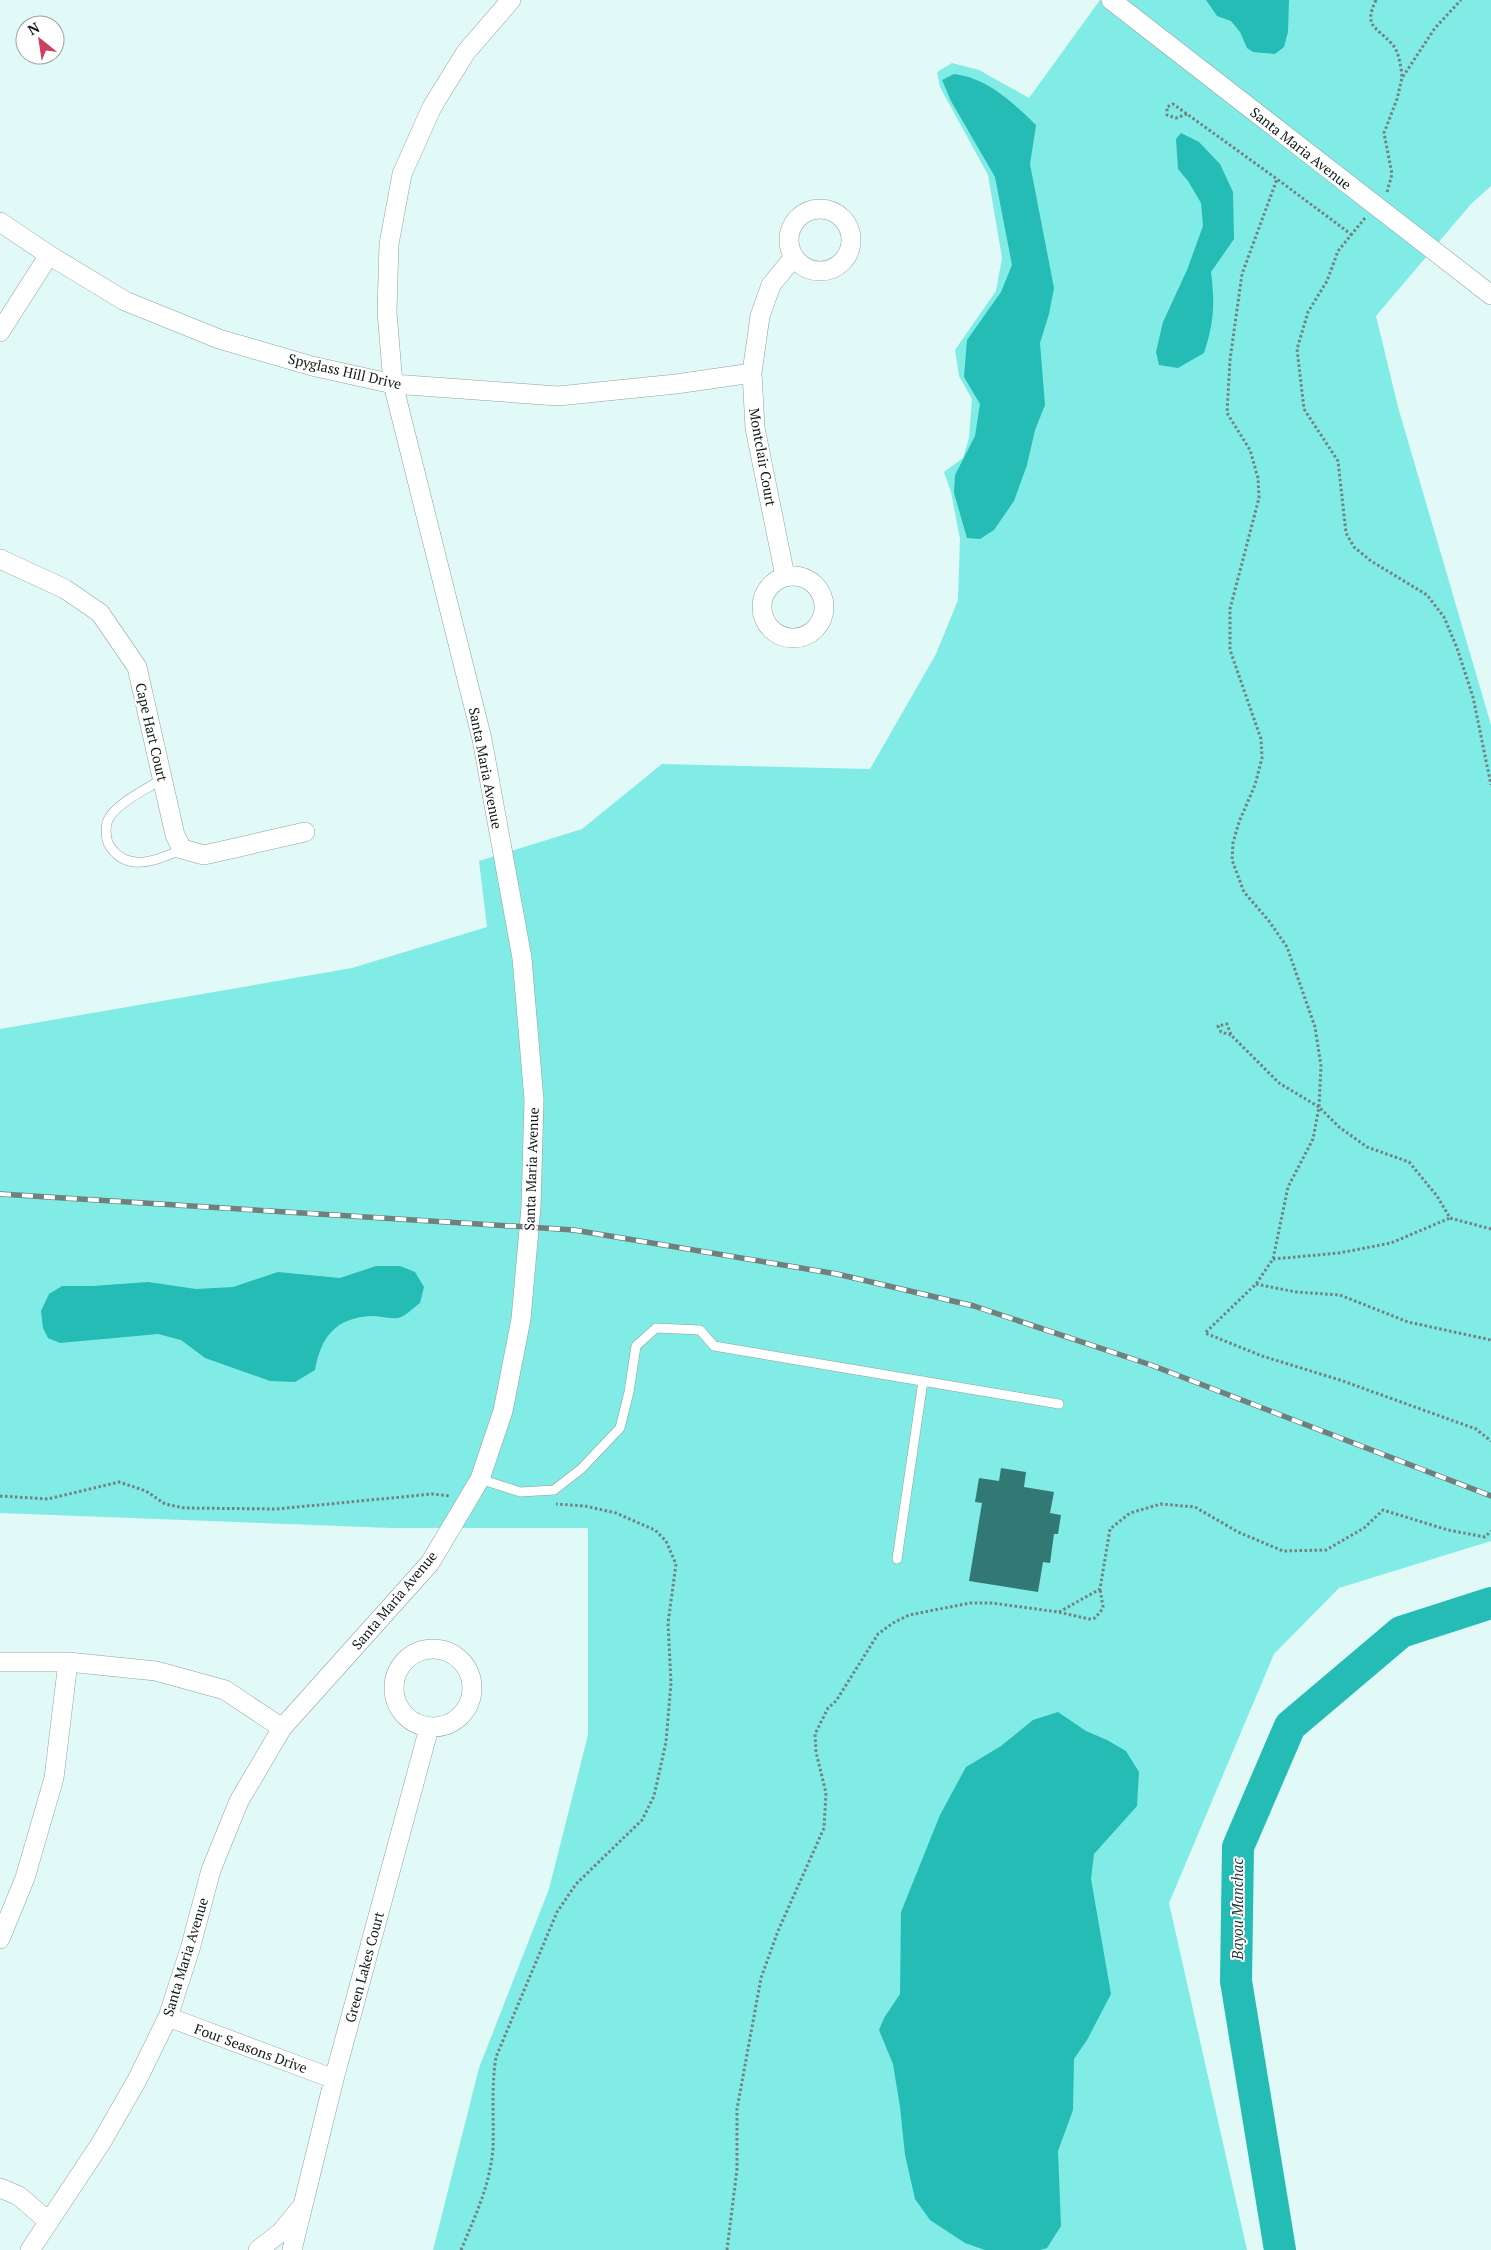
<svg xmlns="http://www.w3.org/2000/svg" width="1491" height="2250" viewBox="0 0 1491 2250" font-family="'PT Serif',serif">
<rect width="100%" height="100%" fill="#e1f9f7"/>
<path fill="#81ebe5" d="M 1100,0 L 1491,0 L 1491,186 L 1471,204 L 1376,316 L 1398,407 L 1491,725 L 1491,1541 L 1339,1588 L 1274,1654 L 1169,1903 L 1247,2250 L 433,2250 L 479,2068 L 549,1889 L 588,1735 L 588,1528 L 392,1528 L 0,1513 L 0,1029 L 352,968 L 487,927 L 479,861 L 582,829 L 662,764 L 870,769 L 936,654 L 958,600 L 960,539 L 951,492 L 944,472 L 963,458 L 969,438 L 972,399 L 959,376 L 955,350 L 996,291 L 1002,258 L 988,175 L 940,87 L 937,72 L 952,63 L 979,70 L 1029,98 Z"/>
<path fill="#25bcb6" d="M 1206,0 L 1289,0 L 1288,32 L 1284,47 L 1275,54 L 1253,52 L 1247,48 L 1240,32 L 1231,21 L 1217,16 Z
M 954,74 C 988,78 1013,103 1036,125 L 1030,164 L 1054,288 L 1049,314 L 1040,343 L 1045,405 L 1035,430 L 1027,465 L 1014,501 L 994,530 L 980,539 L 967,538 L 954,493 L 955,475 L 975,436 L 980,404 L 964,377 L 967,340 L 1001,292 L 1012,265 L 995,177 L 951,101 L 942,80 Z
M 1181,133 L 1199,142 L 1220,164 L 1233,192 L 1234,239 L 1211,272 C 1215,304 1214,323 1204,353 L 1178,368 L 1159,365 L 1156,352 L 1163,322 L 1187,270 L 1203,226 L 1201,203 L 1188,181 L 1178,169 L 1176,139 Z
M 376,1266 L 400,1266 L 415,1272 L 424,1287 L 420,1303 C 414,1307 405,1317 398,1318 C 389,1319 379,1316 371,1316 C 335,1318 321,1337 315,1370 L 295,1382 L 270,1381 L 205,1358 L 181,1340 L 158,1334 L 60,1343 L 48,1338 L 43,1328 L 41,1311 L 49,1294 L 62,1286 L 93,1286 L 148,1282 L 196,1289 L 233,1287 L 278,1272 L 340,1278 Z
M 1058,1712 L 1086,1731 L 1107,1740 L 1126,1751 L 1139,1772 L 1137,1806 L 1094,1854 L 1091,1879 L 1111,1994 L 1087,2040 L 1074,2059 L 1073,2110 L 1058,2151 L 1061,2226 L 1047,2248 L 1040,2250 L 985,2250 L 965,2243 L 930,2220 L 915,2199 L 905,2155 L 900,2107 L 893,2064 L 879,2030 L 884,2018 L 900,1994 L 901,1912 L 940,1815 L 966,1767 L 1001,1746 L 1033,1720 Z"/>
<g fill="none" stroke-linecap="round" stroke-linejoin="round">
<path stroke="#25bcb6" stroke-width="32" d="M 1280,2250 L 1236,1981 L 1238,1847 L 1290,1726 L 1401,1632 L 1491,1603"/>
</g>
<path fill="#327975" d="M 1001,1468 L 1026,1472 L 1024,1487 L 1054,1492 L 1050,1513 L 1061,1515 L 1058,1534 L 1054,1534 L 1050,1563 L 1043,1562 L 1038,1592 L 969,1581 L 982,1503 L 975,1502 L 979,1478 L 999,1481 Z"/>
<g fill="none" stroke-linecap="round" stroke-linejoin="round">
<defs>
<path id="service" d="M 162,779 C 147,789 116,803 108,820 C 105,826 106,837 108,843 C 125,874 157,861 182,849
M 480,1479 L 520,1492 L 554,1490 L 581,1469 L 620,1428 L 629,1392 L 636,1346 L 656,1328 L 700,1330 L 714,1346 L 1059,1404
M 897,1559 L 923,1381"/>
<path id="minor" d="M 1111,0 L 1491,295
M789 240a31 31 0 1 1 62 0a31 31 0 1 1-62 0Z
M 0,222 L 49,255 L 125,301 L 219,339 L 312,366 L 393,384 L 558,396 L 676,384 L 752,373
M 0,332 L 49,255
M 0,559 L 65,589 L 100,613 L 137,667 L 175,835 L 182,849 L 204,855 L 305,832
M 785,576 L 755,428 L 752,373 L 760,316 L 771,285 L 794,257
M762 607a31 31 0 1 1 62 0a31 31 0 1 1-62 0Z
M394 1688a39 39 0 1 1 78 0a39 39 0 1 1-78 0Z
M 0,1662 L 68,1662 L 156,1671 L 225,1690 L 282,1728
M 0,1939 L 25,1878 L 54,1778 L 68,1662
M 168,2017 L 334,2079
M 0,2188 L 19,2196 L 49,2222
M 30,2250 L 101,2143 L 137,2080 L 168,2017 L 190,1949 L 211,1870 L 239,1801 L 282,1728 L 430,1563 L 480,1479 L 503,1411 L 521,1319 L 531,1207 L 534,1100 L 522,958 L 482,739 L 393,384 L 387,312 L 389,244 L 402,174 L 432,107 L 466,52 L 511,0
M 258,2250 L 281,2232 L 299,2210
M 292,2250 L 334,2079 L 429,1728"/>
</defs>
<use href="#service" stroke="#8da3a1" stroke-width="10"/>
<use href="#minor" stroke="#8da3a1" stroke-width="20"/>
<path stroke="#728280" stroke-width="3" stroke-dasharray="2.5 2.5" stroke-linecap="butt" d="M 1376,0 C 1363,27 1376,26 1392,44 C 1399,51 1401,67 1402,77
M 1187,114 L 1176,118 L 1167,115 L 1167,107 L 1173,104 L 1187,114 L 1277,179
M 1387,192 L 1392,174 L 1384,133 L 1397,99 L 1402,78 L 1435,28 L 1461,0
M 1365,218 L 1338,251 L 1327,281 L 1308,312 L 1297,349 L 1304,409 L 1338,461 L 1346,533 L 1354,547 L 1371,561 L 1427,595 L 1444,617 L 1457,648 L 1473,697 L 1491,785
M 1352,235 L 1277,179 L 1242,274 L 1230,360 L 1227,413 L 1250,450 L 1258,478 L 1259,498 L 1230,609 L 1230,650 L 1261,739 L 1262,758 L 1255,785 L 1239,822 L 1233,843 L 1232,860 L 1244,892 L 1269,921 L 1287,947 L 1315,1027 L 1321,1066 L 1319,1107 L 1339,1127 L 1367,1147 L 1409,1162 L 1437,1196 L 1450,1218 L 1491,1229
M 1231,1035 L 1221,1032 L 1218,1026 L 1227,1024 L 1231,1035 L 1279,1083 L 1319,1107 L 1313,1139 L 1288,1187 L 1273,1259 L 1256,1284 L 1205,1333 L 1262,1356 L 1340,1380 L 1476,1429 L 1491,1441
M 1273,1259 L 1339,1253 L 1391,1243 L 1450,1218
M 1256,1284 L 1296,1292 L 1340,1295 L 1408,1322 L 1491,1340
M 0,1496 L 48,1499 L 119,1482 L 146,1491 L 165,1504 L 185,1508 L 277,1509 L 432,1494 L 450,1496
M 1059,1612 L 1100,1589 L 1110,1529 L 1130,1513 L 1161,1504 L 1195,1507 L 1238,1532 L 1283,1551 L 1326,1550 L 1364,1528 L 1383,1510 L 1448,1530 L 1485,1537 L 1491,1531
M 461,2250 C 475,2216 490,2186 493,2148 C 494,2118 491,2088 496,2057 L 557,1912 L 576,1884 L 642,1820 L 654,1796 L 666,1742 L 671,1683 L 668,1623 L 676,1564 L 666,1541 L 655,1530 L 616,1513 L 585,1506 L 556,1504
M 727,2250 L 737,2169 L 737,2109 L 761,1978 L 778,1931 L 824,1828 L 826,1793 L 816,1752 L 815,1734 L 828,1708 L 836,1701 L 878,1634 L 893,1623 L 909,1615 L 970,1603 L 992,1603 L 1058,1612 L 1089,1619 L 1095,1618 L 1101,1611 L 1103,1607 L 1100,1589"/>
<use href="#service" stroke="#fff" stroke-width="9"/>
<use href="#minor" stroke="#fff" stroke-width="19"/>
<defs>
<path id="rail" d="M 0,1194 L 574,1230 L 837,1274 L 974,1306 L 1151,1365 L 1491,1496"/>
</defs>
<use href="#rail" stroke="#70807e" stroke-width="5.5"/>
<use href="#rail" stroke="#fff" stroke-width="4" stroke-dasharray="11" stroke-linecap="butt"/>
</g>
<g text-anchor="middle" dominant-baseline="central" stroke-width="4" stroke-linejoin="round" paint-order="stroke">
<g font-size="14" fill="#121a19" stroke="#fff">
<text transform="translate(1301 148) rotate(38)">Santa Maria Avenue</text>
<text transform="translate(345 371) rotate(13)">Spyglass Hill Drive</text>
<text transform="translate(763 457) rotate(80)">Montclair Court</text>
<text transform="translate(152 732) rotate(77)">Cape Hart Court</text>
<text transform="translate(486 768) rotate(79)">Santa Maria Avenue</text>
<text transform="translate(531 1169) rotate(-88)">Santa Maria Avenue</text>
<text transform="translate(394 1600) rotate(-50)">Santa Maria Avenue</text>
<text transform="translate(185 1957) rotate(-73)">Santa Maria Avenue</text>
<text transform="translate(364 1967) rotate(-75)">Green Lakes Court</text>
<text transform="translate(251 2048) rotate(20)">Four Seasons Drive</text>
</g>
<g font-size="15" font-style="italic" fill="#1f3635" stroke="#fff">
<text transform="translate(1237 1909) rotate(-90)">Bayou Manchac</text>
</g>
</g>
<g transform="translate(40 40) rotate(330)"><circle r="24" fill="#ffffff" stroke="#a0a3a3"/>
<path d="M0-4L9 19L0 12L-9 19Z" fill="#ce3f61"/>
<text y="-8" font-size="14" font-weight="bold" text-anchor="middle" fill="#121a19">N</text>
</g>
</svg>
